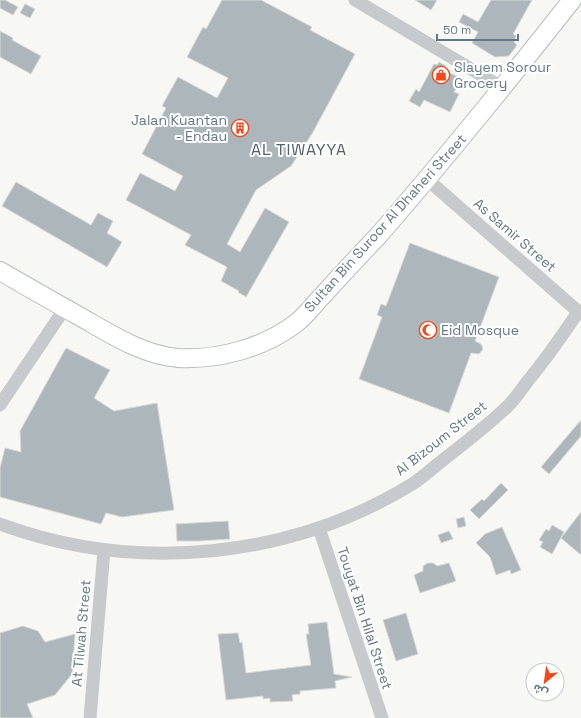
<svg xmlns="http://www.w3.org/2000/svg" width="581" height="718" viewBox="0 0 581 718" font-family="'Space Grotesk','Noto Sans Arabic',sans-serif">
<rect width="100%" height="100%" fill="#f7f7f3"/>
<path fill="#adb6bb" stroke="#d9d9d6" d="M 0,0 L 5,0 L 18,7 L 13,15 L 0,8 Z
M 222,0 L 261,0 L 312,27 L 310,30 L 355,54 L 313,132 L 291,166 L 256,190 L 227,244 L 240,252 L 265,208 L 289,222 L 246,297 L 238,292 L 239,291 L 221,281 L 227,267 L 185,245 L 191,235 L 126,200 L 140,173 L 175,191 L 183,176 L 142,154 L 166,108 L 162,106 L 178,77 L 217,98 L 228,78 L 187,57 L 203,27 L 206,29 Z
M 415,0 L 437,0 L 431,10 Z
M 491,0 L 532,0 L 513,34 L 516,36 L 514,42 L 517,45 L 509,56 L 495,57 L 472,43 L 478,32 L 459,22 L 463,14 L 478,22 Z
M 25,4 L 35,9 L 30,18 L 20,13 Z
M 0,31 L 13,38 L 12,40 L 41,56 L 31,74 L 0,57 Z
M 439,62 L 446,66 L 444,70 L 462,79 L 454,92 L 459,94 L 450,112 L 424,100 L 420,107 L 409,101 L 416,89 L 419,92 L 434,64 L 437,65 Z
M 16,182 L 91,225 L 98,213 L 113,221 L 107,233 L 122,242 L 107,267 L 2,206 Z
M 410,243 L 499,277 L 475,341 L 481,344 L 483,349 L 479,354 L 471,353 L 449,413 L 359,379 L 382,317 L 377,315 L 381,304 L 386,306 Z
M 66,348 L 110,370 L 94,398 L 114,411 L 157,403 L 174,510 L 122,517 L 106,513 L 101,524 L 0,497 L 0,468 L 5,448 L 21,452 L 20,431 Z
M 581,420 L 581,436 L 549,474 L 541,467 Z
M 501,483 L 508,490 L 479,519 L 470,510 L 482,499 L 484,501 Z
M 581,512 L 581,555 L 561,538 Z
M 464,517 L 466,526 L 458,528 L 456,519 Z
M 228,521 L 230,539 L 199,541 L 177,541 L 176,524 Z
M 552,525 L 564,532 L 552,554 L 540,547 L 543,542 L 539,540 L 546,529 L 549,531 Z
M 502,527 L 521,570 L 511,574 L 510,570 L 496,575 L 490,557 L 476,543 L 485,534 Z
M 449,531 L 453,539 L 441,543 L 438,535 Z
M 428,563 L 433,563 L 437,566 L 449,563 L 456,581 L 420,593 L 414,575 L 423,571 L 423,566 Z
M 406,613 L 418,654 L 396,661 L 383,620 Z
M 327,622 L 334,674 L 352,677 L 335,681 L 336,688 L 300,691 L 300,694 L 292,695 L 293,701 L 270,702 L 270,698 L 263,699 L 263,696 L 226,700 L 218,634 L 238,633 L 240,643 L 242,642 L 246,673 L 311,665 L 306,634 L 309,634 L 308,624 Z
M 23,626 L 38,631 L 45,642 L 75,634 L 72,674 L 55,695 L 27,704 L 33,718 L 0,718 L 0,633 Z"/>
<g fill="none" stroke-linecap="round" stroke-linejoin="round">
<defs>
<path id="secondary" d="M 0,271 C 26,286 52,301 79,316 C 109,333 142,355 178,358 C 219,360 263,348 295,324 C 306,316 315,303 324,294 C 342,274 360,255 378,236 C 445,159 509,80 572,0"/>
</defs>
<use href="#secondary" stroke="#b6bcc0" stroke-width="20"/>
<path stroke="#c6cacd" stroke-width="13" d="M 355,0 L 503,88
M 428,180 L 581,314
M 0,405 L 65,308
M 0,524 C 136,574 291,559 414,483 C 424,476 434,467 443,460 C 465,443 488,425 508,406 C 515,399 521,390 527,382 C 545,360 562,336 578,312
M 319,528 L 382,718
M 90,718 L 104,550"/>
<use href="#secondary" stroke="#fff" stroke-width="18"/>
</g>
<defs>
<symbol id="shop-ring" viewBox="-11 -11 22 22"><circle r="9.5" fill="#fff" stroke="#f14919" stroke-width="1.5"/><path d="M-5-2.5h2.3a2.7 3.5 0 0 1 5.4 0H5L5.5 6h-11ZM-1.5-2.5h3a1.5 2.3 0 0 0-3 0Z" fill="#f14919"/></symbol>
<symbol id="building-ring" viewBox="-11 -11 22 22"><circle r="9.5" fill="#fff" stroke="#f14919" stroke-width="1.5"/><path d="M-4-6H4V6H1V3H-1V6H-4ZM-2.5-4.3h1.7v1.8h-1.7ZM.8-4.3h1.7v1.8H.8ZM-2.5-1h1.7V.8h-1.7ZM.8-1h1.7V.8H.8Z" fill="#f14919"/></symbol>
<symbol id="mosque-ring" viewBox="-11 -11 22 22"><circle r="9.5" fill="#fff" stroke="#f14919" stroke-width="1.5"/><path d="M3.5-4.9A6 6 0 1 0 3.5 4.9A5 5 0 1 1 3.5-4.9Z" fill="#f14919"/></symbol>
</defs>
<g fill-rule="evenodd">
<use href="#shop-ring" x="431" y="65" width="20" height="20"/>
<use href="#building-ring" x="230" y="118" width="20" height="20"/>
<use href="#mosque-ring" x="418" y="320" width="20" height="20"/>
</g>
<g text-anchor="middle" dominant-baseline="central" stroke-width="4" stroke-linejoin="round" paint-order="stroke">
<g font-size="14" fill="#637887" stroke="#fff" text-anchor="start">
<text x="454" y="67">Slayem Sorour<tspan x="454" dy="16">Grocery</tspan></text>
<text x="227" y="120" text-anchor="end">Jalan Kuantan<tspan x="227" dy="16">- Endau</tspan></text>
<text x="441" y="330">Eid Mosque</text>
</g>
<g font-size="14" fill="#637887" stroke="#fff">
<text transform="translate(385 223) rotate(-48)">Sultan Bin Suroor Al Dhaheri Street</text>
<text transform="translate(515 235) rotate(41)">As Samir Street</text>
<text transform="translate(441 438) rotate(-38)">Al Bizoum Street</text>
<text transform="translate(365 618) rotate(72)">Touyat Bin Hilal Street</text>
<text transform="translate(81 633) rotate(-85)">At Tilwah Street</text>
</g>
<g font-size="16" letter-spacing="1" fill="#52616b" stroke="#fff">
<text x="299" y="149">AL TIWAYYA</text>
</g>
</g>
<g transform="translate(545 682) rotate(209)"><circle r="19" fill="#ffffff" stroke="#c1c9cf"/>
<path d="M0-3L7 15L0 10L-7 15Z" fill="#f14919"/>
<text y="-6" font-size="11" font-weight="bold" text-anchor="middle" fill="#637887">ش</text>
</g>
<path d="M437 34v6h81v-6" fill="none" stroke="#637887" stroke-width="2"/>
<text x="443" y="34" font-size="12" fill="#637887" stroke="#ffffff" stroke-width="3" paint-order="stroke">50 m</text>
</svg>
